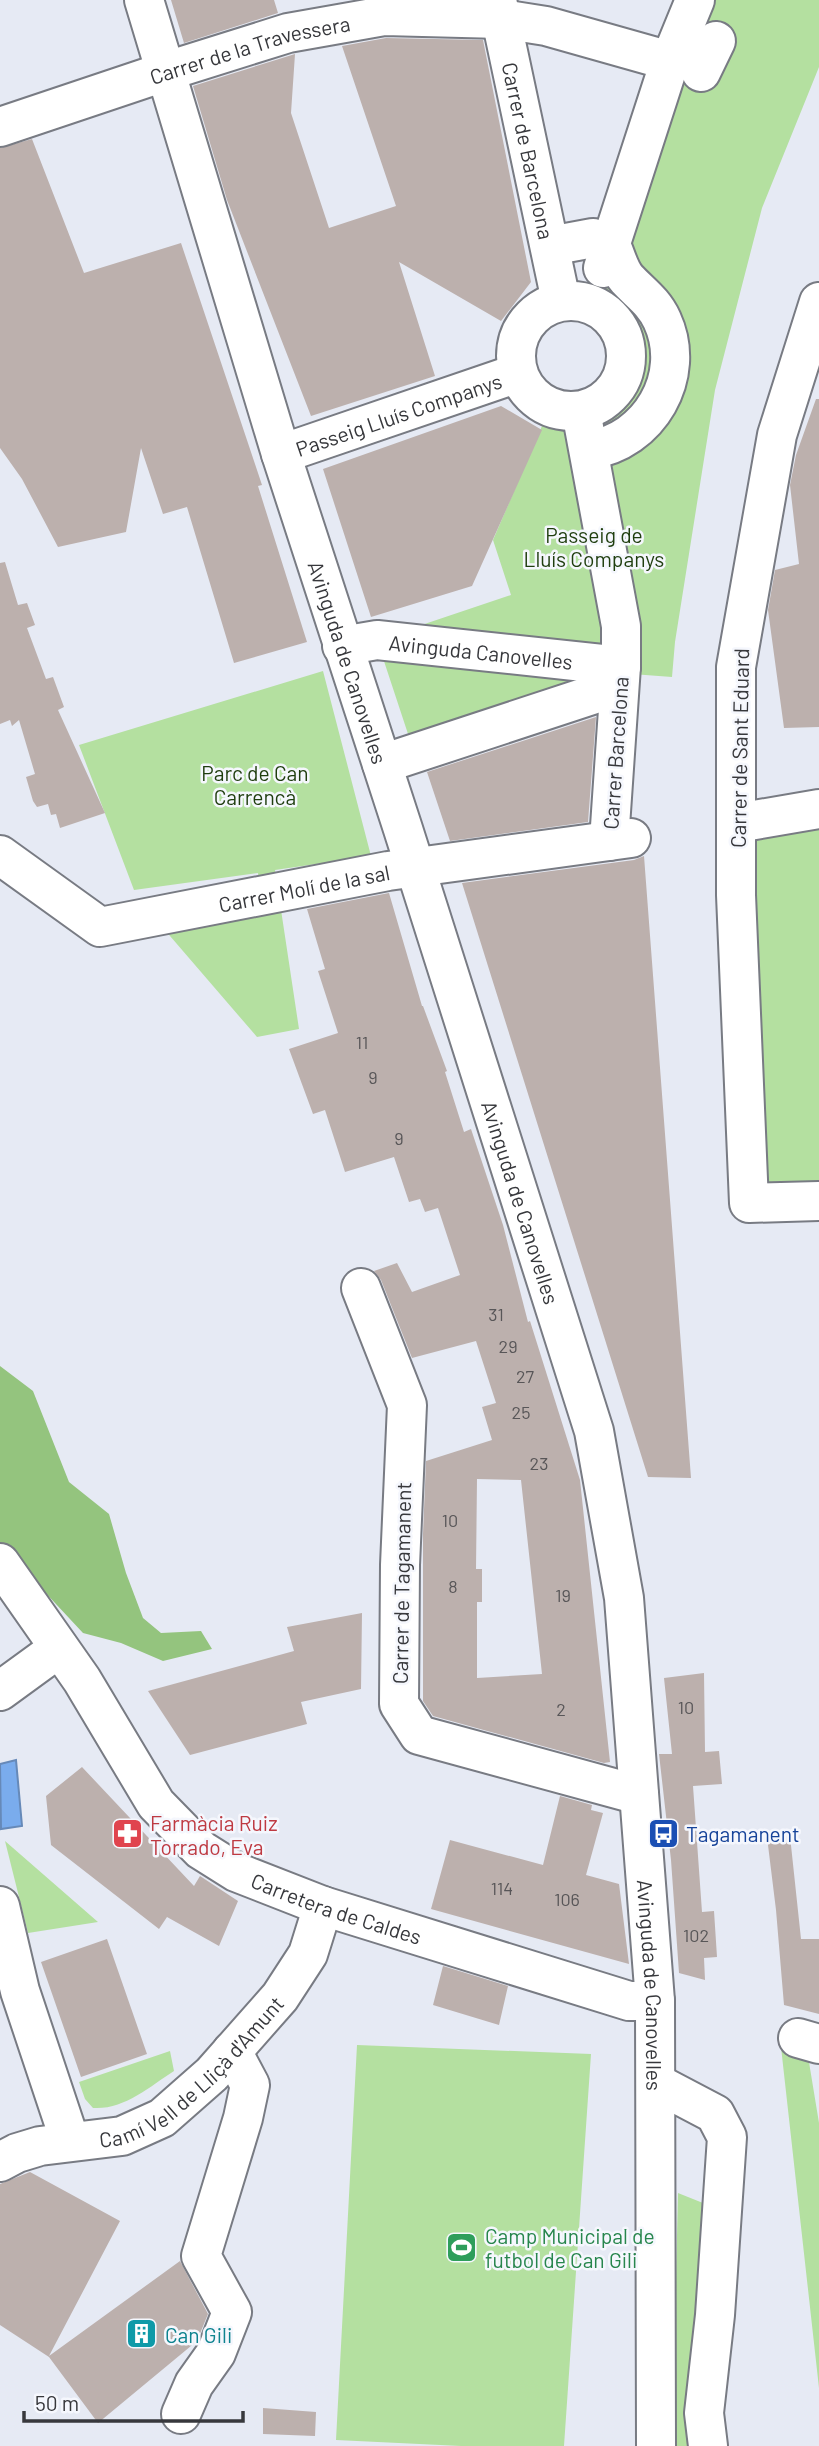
<svg xmlns="http://www.w3.org/2000/svg" width="819" height="2446" viewBox="0 0 819 2446" font-family="Barlow,sans-serif">
<rect width="100%" height="100%" fill="#e6eaf4"/>
<path fill="#b4e0a0" d="M 703,0 L 819,0 L 819,67 L 762,208 L 715,390 L 675,642 L 672,677 L 632,674 L 410,740 L 377,640 L 511,595 L 493,540 L 548,412 C 565,422 591,415 607,405 C 616,400 624,389 631,381 L 627,326 L 601,302 L 681,55 Z
M 323,671 L 371,856 L 275,870 L 299,1029 L 257,1037 L 164,929 L 261,909 L 258,873 L 134,890 L 79,745 Z
M 819,809 L 819,1186 L 748,1189 L 746,821 Z
M 5,1841 L 98,1922 L 28,1933 Z
M 357,2045 L 591,2054 L 564,2446 L 461,2446 L 336,2440 Z
M 781,2047 L 807,2050 L 819,2123 L 819,2388 Z
M 170,2051 L 174,2071 C 149,2087 124,2110 93,2108 L 85,2099 L 79,2082 Z
M 678,2193 L 703,2203 L 688,2405 L 691,2446 L 672,2446 Z"/>
<path fill="#94c47e" d="M 0,1366 L 33,1391 L 69,1482 L 109,1514 L 126,1573 L 143,1618 L 161,1633 L 201,1631 L 212,1649 L 163,1661 L 121,1643 L 83,1633 L 0,1544 Z"/>
<path fill="#7aaced" stroke="#6689b8" stroke-width="2" d="M 16,1760 L 22,1826 L 1,1829 L 0,1764 Z"/>
<path fill="#bcb0ad" fill-rule="evenodd" d="M 171,0 L 274,0 L 278,13 L 184,43 Z
M 386,38 L 483,40 L 531,282 L 501,321 L 399,262 L 435,376 L 311,416 L 227,200 L 193,86 L 295,54 L 291,113 L 329,228 L 396,206 L 342,46 Z
M 32,139 L 84,273 L 181,243 L 262,485 L 258,486 L 307,642 L 234,663 L 187,507 L 163,514 L 141,448 L 126,532 L 58,547 L 22,479 L 0,448 L 0,148 Z
M 816,399 L 819,399 L 819,727 L 784,728 L 768,610 L 775,570 L 799,564 L 790,485 L 796,455 Z
M 501,406 L 542,430 L 472,586 L 371,617 L 323,469 Z
M 5,562 L 18,605 L 27,603 L 35,625 L 27,628 L 46,679 L 53,677 L 64,707 L 58,710 L 105,813 L 60,828 L 56,814 L 51,815 L 48,804 L 37,807 L 33,801 L 26,777 L 35,774 L 19,720 L 12,726 L 10,720 L 0,724 L 0,563 Z
M 596,717 L 588,822 L 450,841 L 427,772 Z
M 644,856 L 691,1478 L 648,1477 L 462,883 L 634,860 Z
M 389,893 L 422,1006 L 423,1006 L 447,1071 L 445,1072 L 464,1132 L 471,1129 L 503,1225 L 528,1322 L 530,1321 L 580,1480 L 610,1762 L 604,1763 L 433,1716 L 423,1701 L 423,1534 L 426,1461 L 492,1440 L 482,1407 L 496,1403 L 476,1341 L 412,1358 L 381,1280 L 374,1271 L 397,1263 L 412,1292 L 460,1275 L 438,1208 L 425,1212 L 420,1199 L 409,1202 L 394,1157 L 345,1172 L 325,1110 L 313,1114 L 289,1049 L 338,1033 L 318,971 L 325,969 L 307,909 ZM 477,1479 L 521,1480 L 542,1674 L 477,1678 L 477,1602 L 482,1602 L 482,1569 L 476,1569 Z
M 362,1613 L 361,1689 L 301,1702 L 307,1724 L 190,1755 L 148,1691 L 294,1651 L 287,1627 Z
M 704,1673 L 705,1752 L 719,1751 L 722,1784 L 693,1786 L 702,1912 L 714,1911 L 717,1957 L 704,1958 L 705,1980 L 679,1973 L 671,1860 L 659,1754 L 672,1754 L 664,1678 Z
M 82,1767 L 194,1886 L 200,1876 L 238,1901 L 219,1946 L 167,1917 L 159,1929 L 51,1845 L 46,1796 Z
M 560,1796 L 592,1805 L 591,1810 L 603,1813 L 586,1875 L 619,1884 L 629,1964 L 431,1909 L 450,1840 L 543,1865 Z
M 790,1836 L 801,1939 L 819,1939 L 819,2014 L 784,2005 L 776,1910 L 767,1837 Z
M 107,1939 L 147,2054 L 81,2077 L 41,1962 Z
M 443,1966 L 508,1986 L 499,2025 L 433,2005 Z
M 30,2172 L 120,2221 L 49,2356 L 180,2261 L 208,2314 L 197,2341 L 98,2423 L 49,2357 L 0,2325 L 0,2184 Z
M 263,2408 L 316,2412 L 315,2436 L 263,2434 Z"/>
<g fill="none" stroke-linecap="round" stroke-linejoin="round">
<defs>
<g id="minor">
<path id="s1" d="M 144,0 L 281,454 L 403,829 L 594,1431 L 624,1598 L 655,2001 L 656,2446"/>
<path id="s2" d="M 497,0 L 561,301"/>
<path d="M 701,72 L 716,41"/>
<path id="s3" d="M 0,127 L 167,71 L 288,33 L 384,16 L 501,19 L 546,26 L 670,61"/>
<path d="M 550,246 L 593,238 L 611,245 C 616,255 619,270 627,279 C 640,293 654,302 662,320 C 688,376 649,442 589,450"/>
<path d="M 603,268 L 670,61 L 695,0"/>
<circle cx="571" cy="356" r="55"/>
<path d="M 819,302 L 777,435 L 736,667 L 736,895 L 749,1203 L 819,1201"/>
<path d="M 581,411 L 621,626 L 621,666 L 609,841"/>
<path id="s4" d="M 281,454 L 518,373"/>
<path id="s5" d="M 342,646 L 377,640 L 621,666"/>
<path d="M 382,764 L 601,692 L 621,666"/>
<path d="M 737,823 L 819,809"/>
<path id="s6" d="M 0,855 L 100,927 L 388,871 L 631,838"/>
<path d="M 361,1288 L 407,1405 L 400,1565 L 399,1704 L 419,1735 L 639,1795"/>
<path id="s7" d="M 0,1563 L 82,1680 L 156,1804 L 201,1850 L 236,1872 L 323,1906 L 629,2001 L 655,2001"/>
<path d="M 0,1691 L 59,1648"/>
<path d="M 0,1906 L 20,1991 L 70,2141"/>
<path d="M 798,2038 L 819,2044"/>
<path d="M 656,2083 L 715,2114 L 727,2137 L 715,2315 L 704,2413 L 708,2446"/>
<path id="s8" d="M 0,2162 L 17,2153 L 40,2146 L 122,2136 L 162,2118 L 212,2074 L 280,1997 L 308,1954 L 323,1906"/>
<path d="M 181,2414 L 194,2384 L 216,2353 L 232,2312 L 201,2256 L 243,2118 L 250,2085 L 232,2051"/>
</g>
</defs>
<use href="#minor" stroke="#787b83" stroke-width="42"/>
<use href="#minor" stroke="#fff" stroke-width="38"/>
</g>
<defs>
<symbol id="bus-square" viewBox="-11 -11 22 22"><rect x="-9" y="-9" width="18" height="18" rx="4" fill="#1a4fb4" stroke="#f5f7fd"/><path d="M-5-6H5V4H4V6H2V4H-2V6H-4V4H-5ZM-3.5-4V0h7V-4ZM-3.5 1.2v1.5H-2V1.2ZM2 1.2v1.5H3.5V1.2Z" fill="#fff"/></symbol>
<symbol id="pharmacy-square" viewBox="-11 -11 22 22"><rect x="-9" y="-9" width="18" height="18" rx="4" fill="#e0444e" stroke="#f5f7fd"/><path d="M-2-6h4v4h4v4h-4v4h-4v-4h-4v-4h4Z" fill="#fff"/></symbol>
<symbol id="stadium-square" viewBox="-11 -11 22 22"><rect x="-9" y="-9" width="18" height="18" rx="4" fill="#2e9e5b" stroke="#f5f7fd"/><path d="M0-5a6.5 5 0 1 0 0 10a6.5 5 0 1 0 0-10ZM-3.5-1.8h7v3.6h-7Z" fill="#fff"/></symbol>
<symbol id="building-square" viewBox="-11 -11 22 22"><rect x="-9" y="-9" width="18" height="18" rx="4" fill="#0f9aa8" stroke="#f5f7fd"/><path d="M-4-6H4V6H1V3H-1V6H-4ZM-2.5-4.3h1.7v1.8h-1.7ZM.8-4.3h1.7v1.8H.8ZM-2.5-1h1.7V.8h-1.7ZM.8-1h1.7V.8H.8Z" fill="#fff"/></symbol>
</defs>
<g fill-rule="evenodd">
<use href="#bus-square" x="646" y="1816" width="35" height="35"/>
<use href="#pharmacy-square" x="110" y="1816" width="35" height="35"/>
<use href="#stadium-square" x="444" y="2230" width="35" height="35"/>
<use href="#building-square" x="124" y="2316" width="35" height="35"/>
</g>
<g text-anchor="middle" dominant-baseline="central" stroke-width="5" stroke-linejoin="round" paint-order="stroke">
<g font-size="18" fill="#585658">
<text x="362" y="1042">11</text>
<text x="373" y="1077">9</text>
<text x="399" y="1138">9</text>
<text x="496" y="1314">31</text>
<text x="508" y="1346">29</text>
<text x="525" y="1376">27</text>
<text x="521" y="1412">25</text>
<text x="539" y="1463">23</text>
<text x="450" y="1520">10</text>
<text x="453" y="1586">8</text>
<text x="563" y="1595">19</text>
<text x="686" y="1707">10</text>
<text x="561" y="1709">2</text>
<text x="502" y="1888">114</text>
<text x="567" y="1899">106</text>
<text x="696" y="1935">102</text>
</g>
<g font-size="21" fill="#37383c" stroke="#f5f7fd">
<text stroke="none"><textPath href="#s3" startOffset="262">Carrer de la Travessera</textPath></text>
<text stroke="none"><textPath href="#s2" startOffset="154">Carrer de Barcelona</textPath></text>
<text stroke="none"><textPath href="#s4" startOffset="124">Passeig Lluís Companys</textPath></text>
<text stroke="none"><textPath href="#s5" startOffset="140">Avinguda Canovelles</textPath></text>
<text stroke="none"><textPath href="#s1" startOffset="693">Avinguda de Canovelles</textPath></text>
<text transform="translate(739 748) rotate(-89)">Carrer de Sant Eduard</text>
<text transform="translate(615 753) rotate(-86)">Carrer Barcelona</text>
<text stroke="none"><textPath href="#s6" startOffset="331">Carrer Molí de la sal</textPath></text>
<text stroke="none"><textPath href="#s1" startOffset="1260">Avinguda de Canovelles</textPath></text>
<text transform="translate(401 1583) rotate(-89)">Carrer de Tagamanent</text>
<text stroke="none"><textPath href="#s7" startOffset="500">Carretera de Caldes</textPath></text>
<text stroke="none"><textPath href="#s1" startOffset="2058">Avinguda de Canovelles</textPath></text>
<text stroke="none"><textPath href="#s8" startOffset="220">Camí Vell de Lliçà d'Amunt</textPath></text>
</g>
<g font-size="21" fill="#1f3e0e" stroke="#f5f7fd">
<text x="594" y="534">Passeig de<tspan x="594" dy="24">Lluís Companys</tspan></text>
<text x="255" y="772">Parc de Can<tspan x="255" dy="24">Carrencà</tspan></text>
</g>
<g font-size="21" fill="#be3a42" stroke="#f5f7fd" text-anchor="start">
<text x="150" y="1822">Farmàcia Ruiz<tspan x="150" dy="24">Torrado, Eva</tspan></text>
</g>
<g font-size="21" fill="#164399" stroke="#f5f7fd" text-anchor="start">
<text x="686" y="1833">Tagamanent</text>
</g>
<g font-size="21" fill="#27864d" stroke="#f5f7fd" text-anchor="start">
<text x="485" y="2235">Camp Municipal de<tspan x="485" dy="24">futbol de Can Gili</tspan></text>
</g>
<g font-size="21" fill="#0d838f" stroke="#f5f7fd" text-anchor="start">
<text x="165" y="2334">Can Gili</text>
</g>
</g>
<path d="M24 2411v10h219v-10" fill="none" stroke="#37383c" stroke-width="3.5"/>
<text x="35" y="2411" font-size="21" fill="#37383c" stroke="#f5f7fd" stroke-width="5" paint-order="stroke">50 m</text>
</svg>
